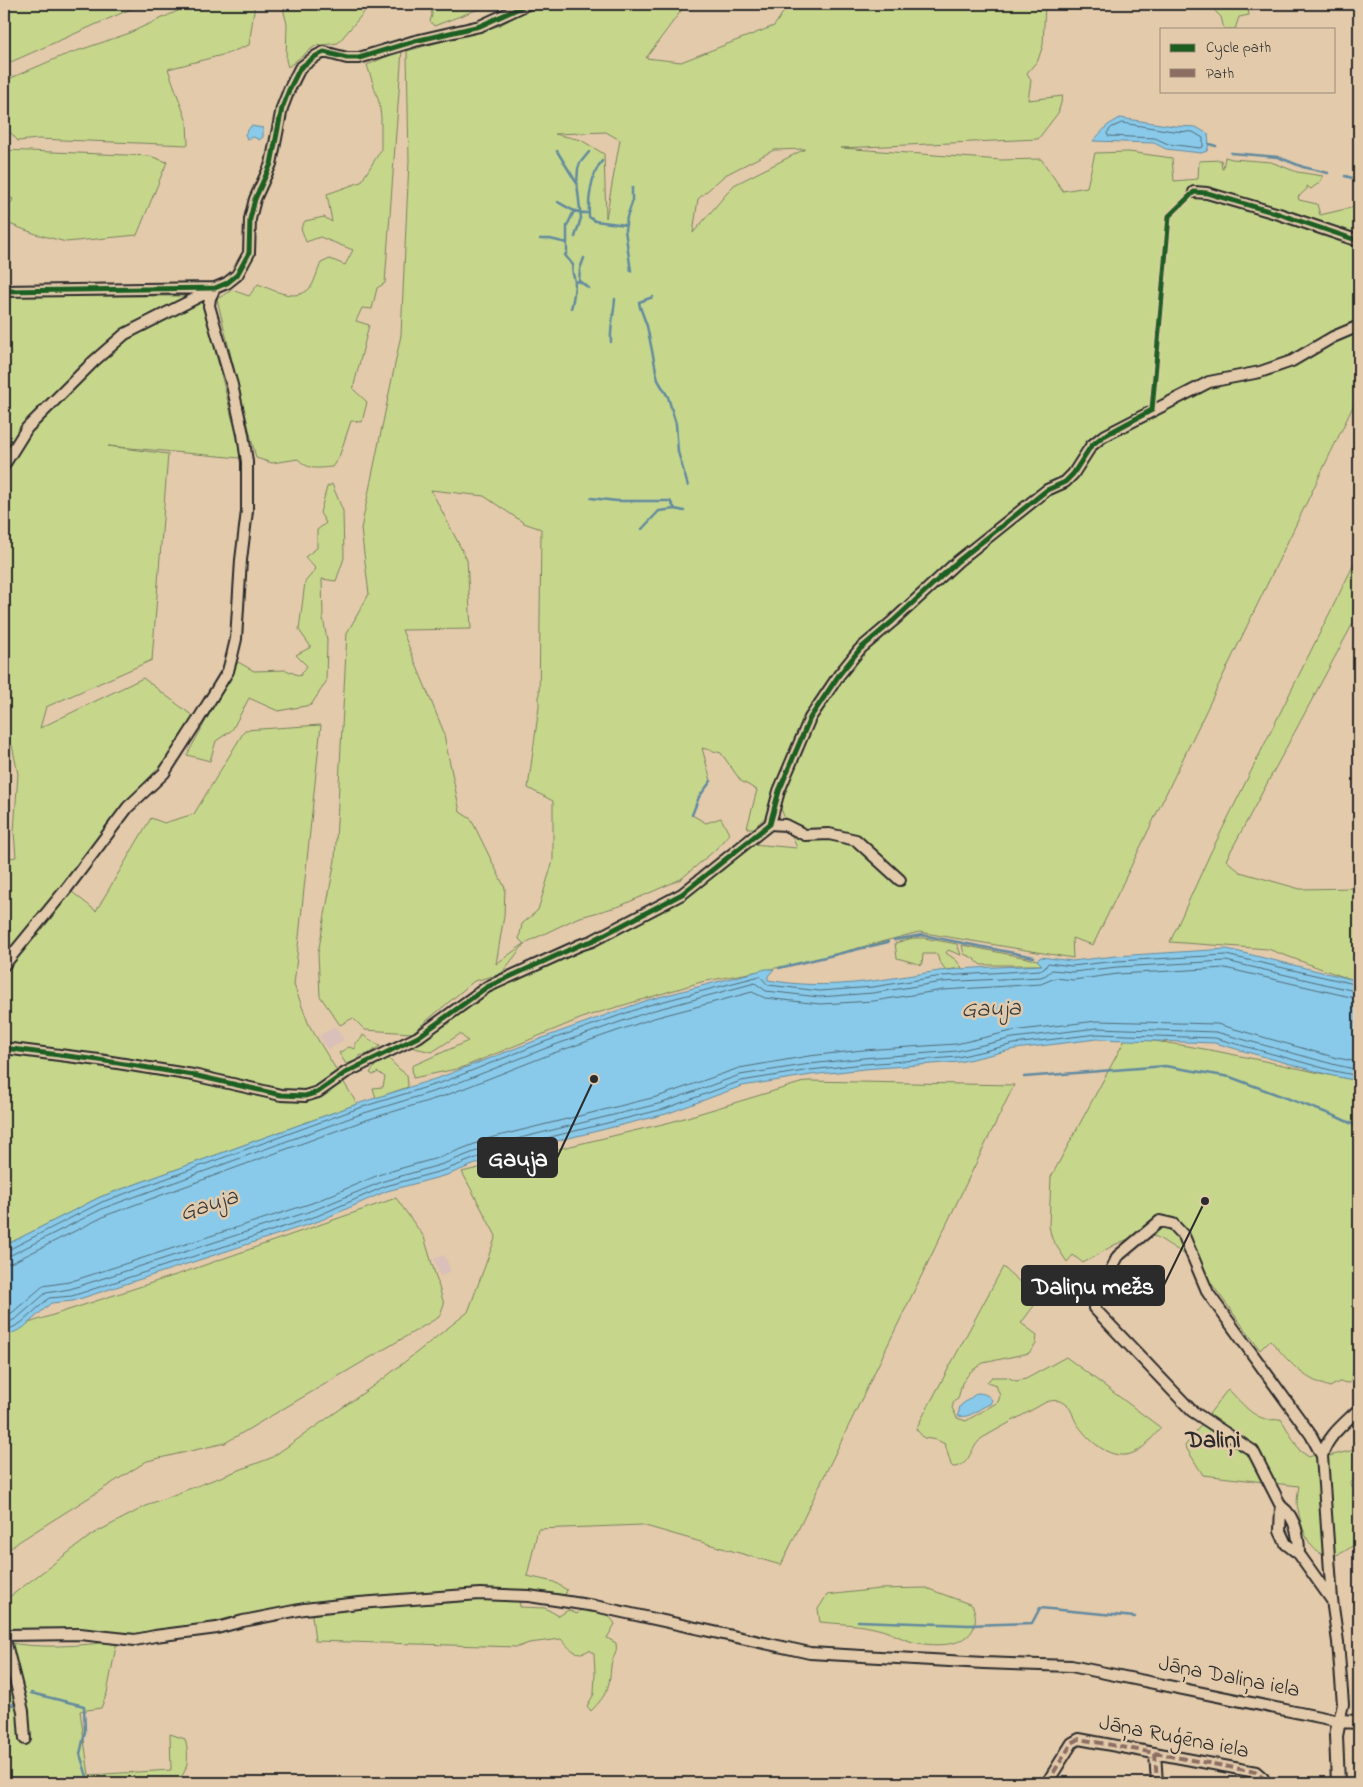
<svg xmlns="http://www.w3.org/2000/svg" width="1363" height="1787" viewBox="0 0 1363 1787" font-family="'Indie Flower',sans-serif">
<rect width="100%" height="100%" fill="#e3caab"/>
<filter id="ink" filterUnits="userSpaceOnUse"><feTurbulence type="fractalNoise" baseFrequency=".02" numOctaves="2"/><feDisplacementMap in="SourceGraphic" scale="10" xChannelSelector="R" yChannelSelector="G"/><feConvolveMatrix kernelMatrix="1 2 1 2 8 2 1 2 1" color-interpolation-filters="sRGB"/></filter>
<g filter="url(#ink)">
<path fill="#d9c0b8" d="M 335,1026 L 344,1040 L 328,1050 L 319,1036 Z
M 444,1255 L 451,1271 L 440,1276 L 434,1259 Z"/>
<path fill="#c6d78c" stroke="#78815c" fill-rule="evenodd" d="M 4,4 L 142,4 L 4,65 Z
M 193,4 L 255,4 L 249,45 L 226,54 L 168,69 L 187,122 L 188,145 L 38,139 L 18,141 L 4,125 L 4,81 L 62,56 L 127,34 Z
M 282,4 L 371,4 L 338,43 L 315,46 L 288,67 L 286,60 L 287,24 Z
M 431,4 L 492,4 L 434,26 L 430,21 L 432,15 Z
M 540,4 L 686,4 L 646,58 L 681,62 L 774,26 L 789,4 L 1045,4 L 1043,45 L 1038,60 L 1027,73 L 1031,80 L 1028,100 L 1063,96 L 1058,113 L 1038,139 L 841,148 L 1001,160 L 1041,159 L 1063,191 L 1087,187 L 1095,153 L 1129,152 L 1172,158 L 1174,181 L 1198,179 L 1199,161 L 1221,160 L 1222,169 L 1223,169 L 1225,157 L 1232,159 L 1271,162 L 1297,172 L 1323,176 L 1320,182 L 1311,189 L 1307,186 L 1307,189 L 1298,197 L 1299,200 L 1317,204 L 1320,215 L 1359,206 L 1359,394 L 1093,945 L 1072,938 L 1073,958 L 919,932 L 797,964 L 701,982 L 587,1016 L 461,1068 L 413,1078 L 412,1066 L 468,1041 L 460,1034 L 432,1052 L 406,1046 L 450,1023 L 472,994 L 654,914 L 723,870 L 752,844 L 797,848 L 779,804 L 754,828 L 747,828 L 757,790 L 741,781 L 721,753 L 702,748 L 711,781 L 699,797 L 692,815 L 706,823 L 721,818 L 729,834 L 715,850 L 681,879 L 620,906 L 577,918 L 525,943 L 501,974 L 474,981 L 412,1033 L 365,1030 L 353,1018 L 340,1025 L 320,996 L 318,953 L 335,860 L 347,633 L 369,594 L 361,529 L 401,335 L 409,161 L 407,51 L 498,26 ZM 606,132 L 620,140 L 606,218 L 604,154 L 581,140 L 555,134 ZM 805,149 L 734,185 L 693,233 L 698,199 L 725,175 L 774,150 ZM 431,490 L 484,496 L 524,523 L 541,529 L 539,707 L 528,788 L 553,801 L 553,861 L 538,910 L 522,924 L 519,939 L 524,944 L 496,964 L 504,916 L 505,888 L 471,819 L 460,812 L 443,730 L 402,630 L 471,629 L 467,560 Z
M 1210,4 L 1247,4 L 1249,15 L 1239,17 L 1235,29 L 1224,29 L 1221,17 L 1209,5 Z
M 402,50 L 385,283 L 377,288 L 372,309 L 362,308 L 356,321 L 369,325 L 353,389 L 367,402 L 362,422 L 351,421 L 339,457 L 332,467 C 317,468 310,471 298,459 L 272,463 L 256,458 L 217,299 L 232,290 L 249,296 L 258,284 C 273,290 296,303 310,288 C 314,284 318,269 321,263 L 330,259 L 345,265 L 353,250 L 320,237 L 306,242 L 301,228 L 305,221 L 324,217 L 332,222 L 327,194 L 361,182 L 381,150 L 381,117 L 379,102 L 367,65 Z
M 4,150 L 150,156 L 167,162 L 137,235 L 66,242 L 36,234 L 4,222 L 4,217 L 13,199 L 4,194 Z
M 4,296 L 188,296 L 123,333 L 4,458 Z
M 197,298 L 203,302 L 238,442 L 240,458 L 108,446 L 168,454 L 152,660 L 46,707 L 40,728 L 143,678 L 198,720 L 163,763 L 126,802 L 67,888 L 96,911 L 151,818 L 164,823 L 194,814 L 245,730 L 321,725 L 294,985 L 309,1025 L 357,1104 L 100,1197 L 4,1246 L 4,859 L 16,857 L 14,832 L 18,774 L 12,745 L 4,749 L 4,468 L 35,424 L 127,335 Z
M 332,484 L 343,511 L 344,558 L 336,581 L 322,579 L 323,618 L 327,640 L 326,682 L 311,705 L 278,711 L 249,698 L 232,730 L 216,741 L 210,761 L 187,755 L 238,662 L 254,671 L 286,670 L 300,676 L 307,666 L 296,655 L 311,647 L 299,630 L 305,582 L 316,569 L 305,557 L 317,548 L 317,530 L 326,523 L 320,513 L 327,487 Z
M 1359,554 L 1359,612 L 1226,860 L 1240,872 L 1300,889 L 1353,888 L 1359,871 L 1359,981 L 1341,976 L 1268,949 L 1170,942 L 1210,854 Z
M 913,938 L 924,938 L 957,944 L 961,955 L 948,950 L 946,953 L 956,960 L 962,968 L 946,970 L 939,961 L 937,954 L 923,954 L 922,965 L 897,958 L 895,943 Z
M 962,945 L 1037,960 L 1043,965 L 981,965 L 973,958 L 964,954 Z
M 363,1035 L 380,1046 L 368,1054 L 359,1056 L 356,1061 L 346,1064 L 339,1053 L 349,1047 L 355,1049 L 355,1043 L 361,1039 Z
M 1126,1038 C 1205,1045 1281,1066 1359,1081 L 1359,1374 L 1353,1372 L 1350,1383 L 1339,1382 L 1330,1387 C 1301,1378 1290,1362 1270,1340 L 1260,1350 L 1195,1261 L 1157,1237 L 1140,1234 L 1114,1245 L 1083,1263 L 1073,1255 L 1067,1262 L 1052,1239 L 1049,1226 L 1051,1177 Z
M 387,1057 L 399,1069 L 407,1075 L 408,1087 L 376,1098 L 373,1088 L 383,1087 L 385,1077 L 378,1072 L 373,1075 L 370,1073 L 377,1063 Z
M 807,1081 L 1014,1085 L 781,1565 L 642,1525 L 538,1529 L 527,1576 L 554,1582 L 567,1590 L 563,1600 L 519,1592 L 520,1607 L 545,1608 L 559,1616 L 568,1610 L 577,1614 L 581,1610 C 594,1612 608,1611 615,1624 L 607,1638 L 616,1643 C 618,1655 612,1656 611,1666 C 609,1689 608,1693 591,1711 L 587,1706 L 594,1694 L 595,1673 L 594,1653 L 589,1650 C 577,1658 569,1648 561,1639 L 529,1643 L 518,1647 L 315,1641 L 311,1607 L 136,1634 L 4,1632 L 4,1601 L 93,1534 L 152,1503 L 271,1458 L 383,1379 L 468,1312 L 496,1236 L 462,1172 L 671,1122 Z
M 396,1198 L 424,1237 L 444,1304 L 439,1317 L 225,1443 L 147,1461 L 20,1541 L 4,1553 L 4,1331 L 182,1273 Z
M 1003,1267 L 1039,1299 L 1021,1323 L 1037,1335 L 1036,1344 L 1029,1353 L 983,1363 L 970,1372 L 962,1383 L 958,1399 L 954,1401 L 952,1408 L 957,1418 L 966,1421 L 998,1402 L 1000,1396 L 996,1385 L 987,1382 L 992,1377 L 1007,1377 L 1016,1381 L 1026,1379 L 1066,1357 L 1161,1428 C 1154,1435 1147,1445 1139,1450 C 1116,1465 1091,1444 1078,1425 C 1073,1419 1073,1411 1067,1405 C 1060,1399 1053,1400 1046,1402 L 982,1438 C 969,1449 970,1467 953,1467 L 951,1465 L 945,1444 L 937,1440 L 924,1438 L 916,1429 Z
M 1228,1389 C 1244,1405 1256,1424 1281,1419 L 1300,1451 L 1309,1457 L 1323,1452 L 1324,1457 L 1359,1449 L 1359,1480 L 1350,1482 L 1358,1498 L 1355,1516 L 1359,1529 L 1359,1540 C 1324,1574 1305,1548 1298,1509 C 1296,1502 1298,1493 1299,1486 L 1203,1475 L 1185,1446 Z
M 926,1588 L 972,1605 C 976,1613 977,1622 972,1631 C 962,1647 935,1646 918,1643 C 904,1641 892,1632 878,1629 C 860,1624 839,1624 820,1622 L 818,1609 L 827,1595 L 879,1589 Z
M 117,1641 L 107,1693 L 101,1708 L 80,1711 L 89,1775 L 171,1770 L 170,1734 L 185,1739 C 189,1754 190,1775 173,1783 L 4,1783 L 4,1642 C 41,1649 79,1646 117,1641 Z"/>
<path fill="#89caea" stroke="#638a9e" d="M 1120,118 L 1174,126 L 1196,127 L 1208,134 L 1209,144 L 1207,151 L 1201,153 L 1166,149 L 1154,143 L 1093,141 L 1108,125 Z
M 251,126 L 263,128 L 263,137 L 259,140 L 254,137 L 247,139 L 245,134 Z
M 1227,949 L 1359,981 L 1359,1081 L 1333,1076 L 1215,1043 L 1097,1039 L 1015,1049 L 959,1062 L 864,1069 L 811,1075 L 742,1086 L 666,1114 L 496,1156 L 447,1175 L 387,1191 L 319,1221 L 73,1301 L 51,1303 L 23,1328 L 4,1337 L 4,1246 L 100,1197 L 357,1104 L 441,1077 L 545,1037 L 648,1000 L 766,969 L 774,969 L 768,976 L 768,980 C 829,991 879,980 939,971 C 973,967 1008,967 1042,965 L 1037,960 L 1041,957 L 1072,961 L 1116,956 Z
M 977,1393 C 984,1393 988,1395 992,1400 L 990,1404 C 978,1408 971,1419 958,1416 L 960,1406 Z"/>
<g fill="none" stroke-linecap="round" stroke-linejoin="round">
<path stroke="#516b77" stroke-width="1" d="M 1122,123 L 1173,131 L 1193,132 L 1203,138 L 1203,147 L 1200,148 L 1168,144 L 1155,138 L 1108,136 L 1107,133 L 1111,128 Z
M 4,1250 L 8,1250 L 102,1202 L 359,1108 L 443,1082 L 547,1041 L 649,1005 L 760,976 L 768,985 L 820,991 L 873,987 L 942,976 L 1040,970 L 1044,969 L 1048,963 L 1072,966 L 1117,961 L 1226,955 L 1359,985
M 4,1256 L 11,1255 L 104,1208 L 361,1114 L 445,1088 L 549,1047 L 651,1011 L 755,983 L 766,991 L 819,997 L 873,993 L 942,982 L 1041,977 L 1046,975 L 1052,970 L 1073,972 L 1117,967 L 1226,961 L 1359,992
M 4,1264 L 13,1262 L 107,1215 L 363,1121 L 447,1095 L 551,1054 L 654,1018 L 752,992 L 765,998 L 820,1004 L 874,1001 L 943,990 L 1041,984 L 1055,978 L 1073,980 L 1118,974 L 1225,968 L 1359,999
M 4,1317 L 13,1312 L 43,1286 L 69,1282 L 312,1203 L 381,1174 L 441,1157 L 490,1138 L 660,1096 L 739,1068 L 809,1056 L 863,1050 L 956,1044 L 1012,1031 L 1097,1021 L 1217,1024 L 1337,1058 L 1359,1062
M 4,1325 L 17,1318 L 46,1293 L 70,1289 L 314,1210 L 384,1181 L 443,1164 L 492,1145 L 662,1103 L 740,1075 L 810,1064 L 863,1058 L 957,1051 L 1013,1038 L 1097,1028 L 1216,1032 L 1336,1065 L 1359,1070
M 4,1332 L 21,1323 L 49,1298 L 72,1296 L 317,1216 L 386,1186 L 445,1170 L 494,1151 L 664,1109 L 741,1081 L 810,1070 L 864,1064 L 958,1057 L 1014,1044 L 1097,1034 L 1215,1038 L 1334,1071 L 1359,1076"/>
<path stroke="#638a9e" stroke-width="2.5" d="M 1209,144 L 1216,146
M 557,151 L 576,182
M 1231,153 L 1278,157 L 1303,167 L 1328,173
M 602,161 C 591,174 588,200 589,217 L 595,221 L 626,225
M 1345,176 L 1356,179
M 558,202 C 568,208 577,214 589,213
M 575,237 L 581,218 L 577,183 L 578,169 L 580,163 L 589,152
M 540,239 L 550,239 L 567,243
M 631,271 L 625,230 L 627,217 L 632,203 L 632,187
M 579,281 L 580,269 L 584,258
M 575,282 L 579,281 L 589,288
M 653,297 L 639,302 L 640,307 L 647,326 L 658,380 L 668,397 L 676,424 L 678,452 L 688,486
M 571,308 C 573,304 575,286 575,282 C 574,275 571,273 573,265 L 565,255 L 567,252 L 567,226 L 574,211
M 611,342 C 610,327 614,314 615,299
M 591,498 L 617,501 L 670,501 L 675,509 L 684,511
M 642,529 L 659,511 L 675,509
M 692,815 L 699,797 L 711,781
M 894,940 L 922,935 L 1034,957
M 779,968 L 888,942
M 1024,1077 L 1165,1066 L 1230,1077 L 1335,1116 L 1359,1127
M 858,1621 L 969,1625 L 1032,1623 L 1040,1608 L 1135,1617
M 31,1693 L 84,1706 L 85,1732 L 80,1754 L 89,1783
M 4,1704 L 13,1705 L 14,1703"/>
<defs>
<path id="minor" d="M 1194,192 L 1207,193 L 1279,214 L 1359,241
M 4,291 L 215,288 L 227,283 L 237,275 L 249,253 L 250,219 L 255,199 L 271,164 L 282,108 L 289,90 L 300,68 L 316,56 L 324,52 L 347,58 L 359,58 L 415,41 L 480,26 L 528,4
M 4,465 L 27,428 L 94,361 L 125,334 L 212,290
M 770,824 L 785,825 L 805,835 L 829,834 L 856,840 L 900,880
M 4,965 L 67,888 L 128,807 L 164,773 L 198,720 L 228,671 L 232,656 L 236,639 L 241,560 L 247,511 L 247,462 L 243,434 L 232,385 L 209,306 L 210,298 L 215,288
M 4,1048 L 99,1060 L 193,1075 L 281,1095 L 305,1096 L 318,1092 L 345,1073 L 359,1066 L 418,1037 L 487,987 L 580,945 L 592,941 L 682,894 L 770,824 L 779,791 L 810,718 L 839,675 L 860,649 L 893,621 L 958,561 L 1047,490 L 1065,482 L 1073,474 L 1091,446 L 1102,437 L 1209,382 L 1260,372 L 1292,361 L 1333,337 L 1359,326
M 1281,1506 L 1253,1451 L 1192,1411 L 1094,1308 L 1100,1292 L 1118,1256 L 1160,1221 L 1173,1224 L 1184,1236 L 1208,1293 L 1311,1435 L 1322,1456
M 1299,1554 C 1299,1536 1296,1517 1281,1506 L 1280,1531 L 1286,1544 L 1299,1554 L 1331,1599
M 4,1635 L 80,1634 L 135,1640 L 155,1636 L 217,1628 L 243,1621 L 304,1609 L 359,1603 L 480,1594 L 529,1596 L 595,1606 L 810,1653 L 984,1663 L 1071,1666 L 1339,1721 L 1343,1704 L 1338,1642 L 1332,1600 L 1322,1456 C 1327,1436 1345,1423 1359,1409
M 4,1636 L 23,1711 L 25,1739
M 1155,1753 L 1157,1783
M 1047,1783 L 1072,1743 L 1079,1739 L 1256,1772 L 1263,1778 L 1265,1783"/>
<path id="tertiary" d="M 1338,1783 L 1336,1736 L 1339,1721 L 1359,1722"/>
</defs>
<use href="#minor" stroke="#2b2b2b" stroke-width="14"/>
<use href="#tertiary" stroke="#2b2b2b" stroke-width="16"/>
<use href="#minor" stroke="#e3caab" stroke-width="10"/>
<use href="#tertiary" stroke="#e3caab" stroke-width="12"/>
<path stroke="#8d6e63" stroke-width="4" stroke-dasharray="8 4" stroke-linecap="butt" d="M 1155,1753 L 1157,1783
M 1047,1783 L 1072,1743 L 1079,1739 L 1256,1772 L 1263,1778 L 1265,1783"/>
<defs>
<path id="cycleway" d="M 4,291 L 215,288 L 227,283 L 237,275 L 249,253 L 250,219 L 255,199 L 271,164 L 282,108 L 289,90 L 300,68 L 316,56 L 324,52 L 347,58 L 359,58 L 415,41 L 480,26 L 528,4
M 4,1048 L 99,1060 L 193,1075 L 281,1095 L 305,1096 L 318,1092 L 345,1073 L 359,1066 L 418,1037 L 487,987 L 580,945 L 592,941 L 682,894 L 770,824 L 779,791 L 810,718 L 839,675 L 860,649 L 893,621 L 958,561 L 1047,490 L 1065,482 L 1073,474 L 1091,446 L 1102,437 L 1152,410 L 1169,216 L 1194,192 L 1207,193 L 1279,214 L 1359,241"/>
</defs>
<use href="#cycleway" stroke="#e3caab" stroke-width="8"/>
<use href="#cycleway" stroke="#1b5e20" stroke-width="5"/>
</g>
</g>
<g text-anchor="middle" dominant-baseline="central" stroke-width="5" stroke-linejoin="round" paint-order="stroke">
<g font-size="22" fill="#2b2b2b" stroke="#e3caab">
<text transform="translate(1229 1678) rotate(11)">Jāņa Daliņa iela</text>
<text transform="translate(1174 1738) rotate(11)">Jāņa Ruģēna iela</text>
</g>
<g font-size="24" font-style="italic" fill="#343b3e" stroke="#e3caab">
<text transform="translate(991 1010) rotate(-2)">Gauja</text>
<text transform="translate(209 1206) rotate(-18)">Gauja</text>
</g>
<g font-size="24" font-weight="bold" fill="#2b2b2b" stroke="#e3caab">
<text x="1213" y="1441">Daliņi</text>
</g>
</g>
<path fill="none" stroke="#2b2b2b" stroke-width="2" d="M594 1079L557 1158M1205 1201L1164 1285"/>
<g fill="#2b2b2b" stroke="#e3caab" stroke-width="2">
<circle cx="594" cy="1079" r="5"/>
<circle cx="1205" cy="1201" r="5"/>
</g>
<g fill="#2b2b2b" stroke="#2b2b2b" stroke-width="2">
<rect x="478" y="1138" width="79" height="39" rx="5"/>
<rect x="1022" y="1266" width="142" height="39" rx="5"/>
</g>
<g font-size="24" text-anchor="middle" font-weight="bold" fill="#fff">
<text x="518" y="1166">Gauja</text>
<text x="1093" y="1294">Daliņu mežs</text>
</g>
<rect width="1363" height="1787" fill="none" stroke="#e3caab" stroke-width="20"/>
<rect x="10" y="10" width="1343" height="1767" fill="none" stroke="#2b2b2b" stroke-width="2" filter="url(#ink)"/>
<rect x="1160" y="28" width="175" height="65" fill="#e3caab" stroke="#998a78"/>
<rect x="1170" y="44" width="25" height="8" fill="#1b5e20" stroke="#998a78"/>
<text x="1206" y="52" font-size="15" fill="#2b2b2b">Cycle path</text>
<rect x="1170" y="69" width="25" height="8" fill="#8d6e63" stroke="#998a78"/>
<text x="1206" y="78" font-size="15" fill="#2b2b2b">Path</text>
</svg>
